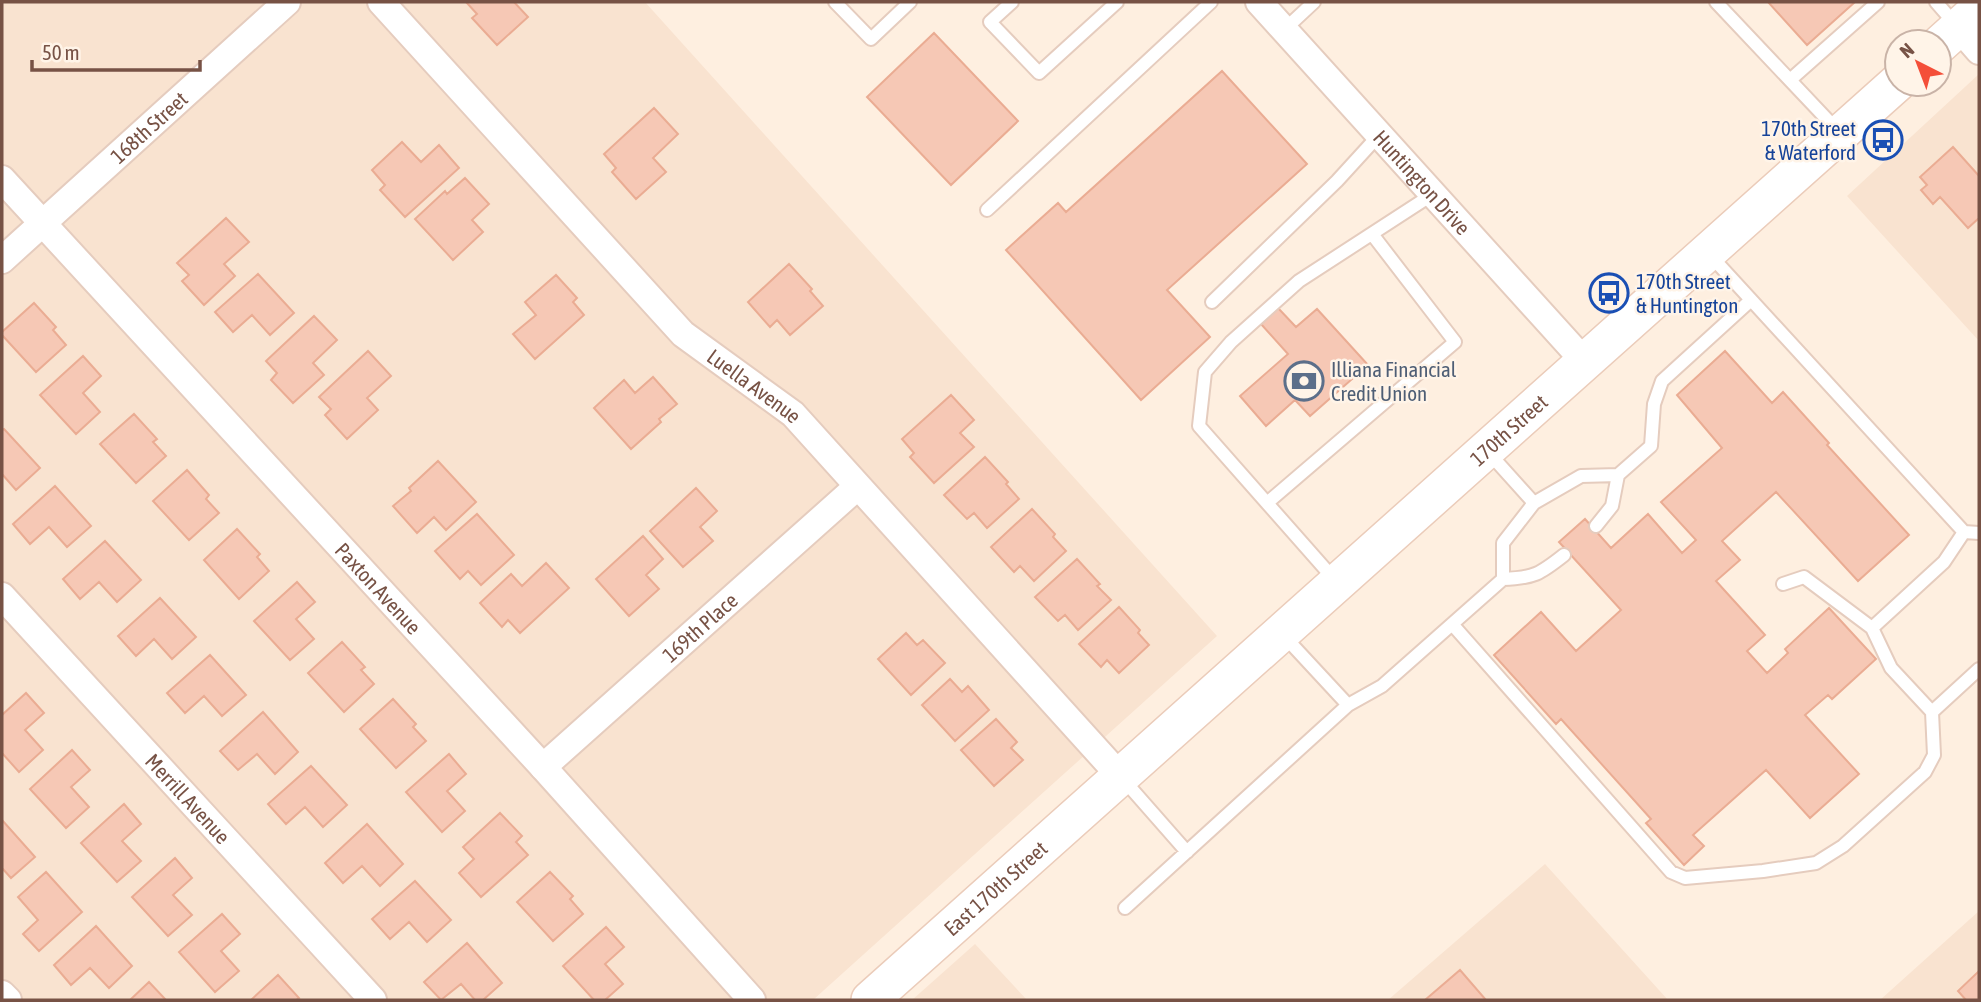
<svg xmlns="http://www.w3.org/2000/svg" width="1981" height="1002" font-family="'Asap Condensed',sans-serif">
  <rect width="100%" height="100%" fill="#feefe0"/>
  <path fill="#f9e3d0" d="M 2,2 L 645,2 L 1217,636 L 813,1000 L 2,1000 Z
    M 1979,74 L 1979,341 L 1847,196 Z
    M 1545,864 L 1668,1000 L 1388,1000 Z
    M 1979,911 L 1979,1000 L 1880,1000 Z
    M 975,944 L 1027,1000 L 912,1000 Z"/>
  <path fill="#f6c8b5" stroke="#eaac93" stroke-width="2" d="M 466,2 L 514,2 L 528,17 L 497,45 L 472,18 L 477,14 Z
    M 1768,2 L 1855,2 L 1807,45 Z
    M 934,33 L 1018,121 L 951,185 L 867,97 Z
    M 1222,71 L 1307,164 L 1167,290 L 1210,337 L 1141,400 L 1006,250 L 1058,203 L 1066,212 Z
    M 654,108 L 678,134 L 653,158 L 666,172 L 636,199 L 612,172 L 616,168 L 604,154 Z
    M 402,142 L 421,162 L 439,145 L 459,168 L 405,217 L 380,190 L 385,185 L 372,170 Z
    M 1953,147 L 1979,176 L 1979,218 L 1968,228 L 1940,197 L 1933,204 L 1921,190 L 1927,185 L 1920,177 Z
    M 465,178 L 489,204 L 472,220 L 483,232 L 453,260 L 415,219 L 445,191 L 447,194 Z
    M 226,218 L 249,242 L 224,264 L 235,276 L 204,305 L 182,281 L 189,275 L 177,263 Z
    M 789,264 L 812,289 L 810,291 L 823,306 L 790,335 L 777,320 L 770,327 L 748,302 Z
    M 258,274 L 294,313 L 270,335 L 252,315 L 233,332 L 215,312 Z
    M 556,275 L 577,298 L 573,302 L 584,315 L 535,359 L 513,334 L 536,315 L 525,302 Z
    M 34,303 L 56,327 L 53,330 L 66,345 L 36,372 L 2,335 L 2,332 Z
    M 1278,308 L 1296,327 L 1317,309 L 1368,365 L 1310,416 L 1295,400 L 1266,426 L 1240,396 L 1288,354 L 1261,324 Z
    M 314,316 L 337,340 L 313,363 L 324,375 L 293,403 L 271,380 L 277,373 L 266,361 Z
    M 368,351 L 391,376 L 367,398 L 378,410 L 347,439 L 325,415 L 331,409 L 319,397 Z
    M 1725,351 L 1772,403 L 1783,392 L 1829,443 L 1827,445 L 1909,535 L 1858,581 L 1776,492 L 1722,541 L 1740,560 L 1716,581 L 1765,635 L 1747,651 L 1767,673 L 1788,653 L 1785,649 L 1829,608 L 1876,659 L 1832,699 L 1828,695 L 1805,715 L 1859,774 L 1810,818 L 1766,770 L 1693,835 L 1704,846 L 1684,865 L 1646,823 L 1651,819 L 1561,719 L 1556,724 L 1494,655 L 1541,612 L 1576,651 L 1621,610 L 1559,542 L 1585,519 L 1611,548 L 1648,514 L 1682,553 L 1696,540 L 1661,502 L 1722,448 L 1677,395 Z
    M 83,356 L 101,376 L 83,393 L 100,412 L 76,434 L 40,395 Z
    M 653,377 L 677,404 L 659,419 L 661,422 L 631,449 L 594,408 L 624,380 L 635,393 Z
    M 951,395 L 974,420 L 960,433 L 974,447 L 934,483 L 910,457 L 914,453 L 902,439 Z
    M 134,414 L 157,439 L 153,442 L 166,456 L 136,483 L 100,444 Z
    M 4,429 L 40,468 L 16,490 L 2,474 L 2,430 Z
    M 985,457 L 1008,482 L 1006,484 L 1019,499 L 987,528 L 974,513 L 967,519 L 944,495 Z
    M 438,461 L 476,502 L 446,530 L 434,517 L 417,533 L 393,506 L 411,491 L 409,488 Z
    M 187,470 L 209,495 L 206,499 L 219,513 L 189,540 L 153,501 Z
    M 55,486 L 91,526 L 67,547 L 49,527 L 30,544 L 13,524 Z
    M 696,488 L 717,511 L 700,527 L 713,541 L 683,567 L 650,531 Z
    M 1032,509 L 1055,534 L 1053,537 L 1066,551 L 1034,581 L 1020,566 L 1014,572 L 991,547 Z
    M 477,514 L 514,555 L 481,585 L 468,571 L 460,579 L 435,551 Z
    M 237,529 L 260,554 L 257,557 L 269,571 L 239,599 L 204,560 Z
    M 643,536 L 663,559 L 646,575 L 659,589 L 629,616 L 596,579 Z
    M 105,541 L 141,580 L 117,602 L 99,582 L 80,599 L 63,579 Z
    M 1077,559 L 1100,584 L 1097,586 L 1111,600 L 1078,630 L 1065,615 L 1058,621 L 1035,597 Z
    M 546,563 L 569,588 L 520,633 L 508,620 L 502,627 L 480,603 L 511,574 L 522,586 Z
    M 297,582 L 315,602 L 296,619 L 314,639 L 290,660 L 254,621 Z
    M 160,598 L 196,637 L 172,659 L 154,639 L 136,656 L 118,636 Z
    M 1119,607 L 1140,630 L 1138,633 L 1149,645 L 1119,673 L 1107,660 L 1101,667 L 1079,644 Z
    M 906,633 L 917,645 L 923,640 L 945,663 L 911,695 L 878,659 Z
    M 342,642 L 365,667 L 361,670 L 374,684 L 344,712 L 308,673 Z
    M 210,655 L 246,695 L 222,716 L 204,696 L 185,713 L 167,693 Z
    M 950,679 L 962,692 L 968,686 L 989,710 L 955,741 L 922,705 Z
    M 26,693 L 44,713 L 25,730 L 43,750 L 19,772 L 2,753 L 2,715 Z
    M 393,699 L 416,724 L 413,727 L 426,741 L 396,768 L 360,729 Z
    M 263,712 L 298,752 L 275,774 L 257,754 L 238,770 L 220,751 Z
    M 996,719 L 1017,742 L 1011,748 L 1023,760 L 994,786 L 961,750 Z
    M 72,750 L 90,770 L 71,787 L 89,807 L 66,828 L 30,789 Z
    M 449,754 L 466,774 L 447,791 L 465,811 L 442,832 L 406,792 Z
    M 311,766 L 347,805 L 323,827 L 305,807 L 286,824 L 268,804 Z
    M 124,804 L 141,824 L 122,841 L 141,861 L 117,882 L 81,843 Z
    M 500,813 L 522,836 L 516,842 L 528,855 L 481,897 L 459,873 L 474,859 L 463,847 Z
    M 2,820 L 35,857 L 11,878 L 2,868 Z
    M 367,824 L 403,864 L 380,886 L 362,866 L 343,883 L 325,863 Z
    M 175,858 L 192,878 L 173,895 L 192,915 L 168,936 L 132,897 Z
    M 46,872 L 82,912 L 39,951 L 23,934 L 38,920 L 18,897 Z
    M 550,872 L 573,896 L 570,899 L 583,914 L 553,941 L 517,902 Z
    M 415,881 L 451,920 L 427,942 L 409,922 L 390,939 L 372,919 Z
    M 222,914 L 240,934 L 221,951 L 239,971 L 215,992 L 179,952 Z
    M 96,926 L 132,966 L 109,988 L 90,968 L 71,985 L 54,965 Z
    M 606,927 L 624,947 L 605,964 L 623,984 L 605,1000 L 594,1000 L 563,966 Z
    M 467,943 L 502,983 L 483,1000 L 475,1000 L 461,984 L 441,1000 L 424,982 Z
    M 1460,970 L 1486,1000 L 1425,1000 Z
    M 1979,971 L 1979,1000 L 1966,1000 L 1958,991 Z
    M 278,975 L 299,998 L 296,1000 L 251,1000 Z
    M 149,982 L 166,1000 L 130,1000 Z"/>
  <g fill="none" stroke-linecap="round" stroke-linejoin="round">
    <g stroke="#e5ccbe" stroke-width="16">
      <path id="lane" d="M 835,2 L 871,39 L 910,2
        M 1012,2 L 990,22 L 1039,73 L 1117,2
        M 1716,2 L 1838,131
        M 1936,2 L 1956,25
        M 1284,30 L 1314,2
        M 1790,80 L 1878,2
        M 987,210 L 1211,2
        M 1710,255 L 1964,532 L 1979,533
        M 1212,302 L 1337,181 L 1379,135
        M 1489,453 L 1534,503
        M 1267,503 L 1455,342 L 1372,234
        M 1596,526 L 1612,506 L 1618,475
        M 1964,532 L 1944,562 L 1872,628 L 1891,668 L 1932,712 L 1979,669
        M 1334,579 L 1199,426 L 1205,372 L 1231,342 L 1299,281 L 1433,194
        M 1503,579 C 1534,578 1540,574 1564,555
        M 1783,584 L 1804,577 L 1872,628
        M 1452,624 L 1671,872 L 1685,878 L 1763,871 L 1816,863 L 1843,846 L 1925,772 L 1934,755 L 1932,712
        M 1284,636 L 1348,705
        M 1122,778 L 1187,852
        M 1125,908 L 1348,705 L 1382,686 L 1503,579 L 1503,543 L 1534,503 L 1581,476 L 1618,475 L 1651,446 L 1654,404 L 1662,381 L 1751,300"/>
    </g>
    <g stroke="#e5ccbe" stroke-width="30">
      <g id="street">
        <path id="s1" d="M 381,2 L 683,334 L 793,414 L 1121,777"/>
        <path id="s2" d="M 1259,2 L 1585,362"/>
        <path d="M 1959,28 L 1979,51"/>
        <path id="s3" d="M 2,179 L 543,767 L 752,1000"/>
        <path id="s4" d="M 2,260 L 287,2"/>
        <path id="s5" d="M 2,596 L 373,1000"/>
        <path id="s6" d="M 543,767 L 857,487"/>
        <path d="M 2,994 L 8,1000"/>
      </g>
    </g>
    <g stroke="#ebccba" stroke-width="40">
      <g id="secondary">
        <path d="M 1939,45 L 1979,9"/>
        <path id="s7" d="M 870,1000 L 1897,83"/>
      </g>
    </g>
    <use href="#lane" stroke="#fff" stroke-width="12"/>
    <use href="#street" stroke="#fff" stroke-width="26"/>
    <use href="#secondary" stroke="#fff" stroke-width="37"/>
  </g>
  <defs>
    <g id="bus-ring" transform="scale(2.0125)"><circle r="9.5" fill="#fff4e8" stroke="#1a4fb4" stroke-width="1.5"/><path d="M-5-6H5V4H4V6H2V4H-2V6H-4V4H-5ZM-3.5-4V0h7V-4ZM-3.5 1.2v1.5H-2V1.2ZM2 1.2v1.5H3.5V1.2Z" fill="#1a4fb4"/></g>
    <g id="bank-ring" transform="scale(2.0125)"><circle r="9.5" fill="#fff4e8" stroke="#5c6f8a" stroke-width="1.5"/><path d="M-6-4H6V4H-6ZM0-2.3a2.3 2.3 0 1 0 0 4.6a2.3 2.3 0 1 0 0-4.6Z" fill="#5c6f8a"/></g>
  </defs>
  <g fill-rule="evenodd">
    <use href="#bus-ring" x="1883" y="140"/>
    <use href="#bus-ring" x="1609" y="293"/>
    <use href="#bank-ring" x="1304" y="381"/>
  </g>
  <g text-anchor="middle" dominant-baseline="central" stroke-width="5" stroke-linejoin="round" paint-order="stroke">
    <g font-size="21" fill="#775245" stroke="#fff4e8">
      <text stroke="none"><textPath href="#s4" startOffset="198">168th Street</textPath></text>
      <text stroke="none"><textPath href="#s2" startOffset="243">Huntington Drive</textPath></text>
      <text stroke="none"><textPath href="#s1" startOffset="537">Luella Avenue</textPath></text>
      <text stroke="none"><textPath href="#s7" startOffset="856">170th Street</textPath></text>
      <text stroke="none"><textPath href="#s3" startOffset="556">Paxton Avenue</textPath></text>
      <text stroke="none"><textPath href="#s6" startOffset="210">169th Place</textPath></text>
      <text stroke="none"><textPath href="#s5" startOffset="275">Merrill Avenue</textPath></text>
      <text stroke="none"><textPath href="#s7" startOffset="168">East 170th Street</textPath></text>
    </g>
    <g font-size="21" fill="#164399" stroke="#fff4e8" text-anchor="end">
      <text x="1856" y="128">170th Street<tspan x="1856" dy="24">&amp; Waterford</tspan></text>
      <text x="1636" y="281" text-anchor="start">170th Street<tspan x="1636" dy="24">&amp; Huntington</tspan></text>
    </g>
    <g font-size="21" fill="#4e5e75" stroke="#fff4e8" text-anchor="start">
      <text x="1331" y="369">Illiana Financial<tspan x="1331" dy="24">Credit Union</tspan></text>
    </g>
  </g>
  <rect width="1981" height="1002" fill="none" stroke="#775245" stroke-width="7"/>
  <g transform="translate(1918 63) rotate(318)"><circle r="33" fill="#fff4e8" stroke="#c9b3a7" stroke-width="2"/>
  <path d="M0-5L12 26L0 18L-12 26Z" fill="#f44f39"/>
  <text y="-10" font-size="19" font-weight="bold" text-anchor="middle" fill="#775245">N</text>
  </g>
  <path d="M32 60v10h168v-10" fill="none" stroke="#775245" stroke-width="3.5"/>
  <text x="42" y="60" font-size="21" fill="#775245" stroke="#fff4e8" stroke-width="5" paint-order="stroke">50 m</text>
</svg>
